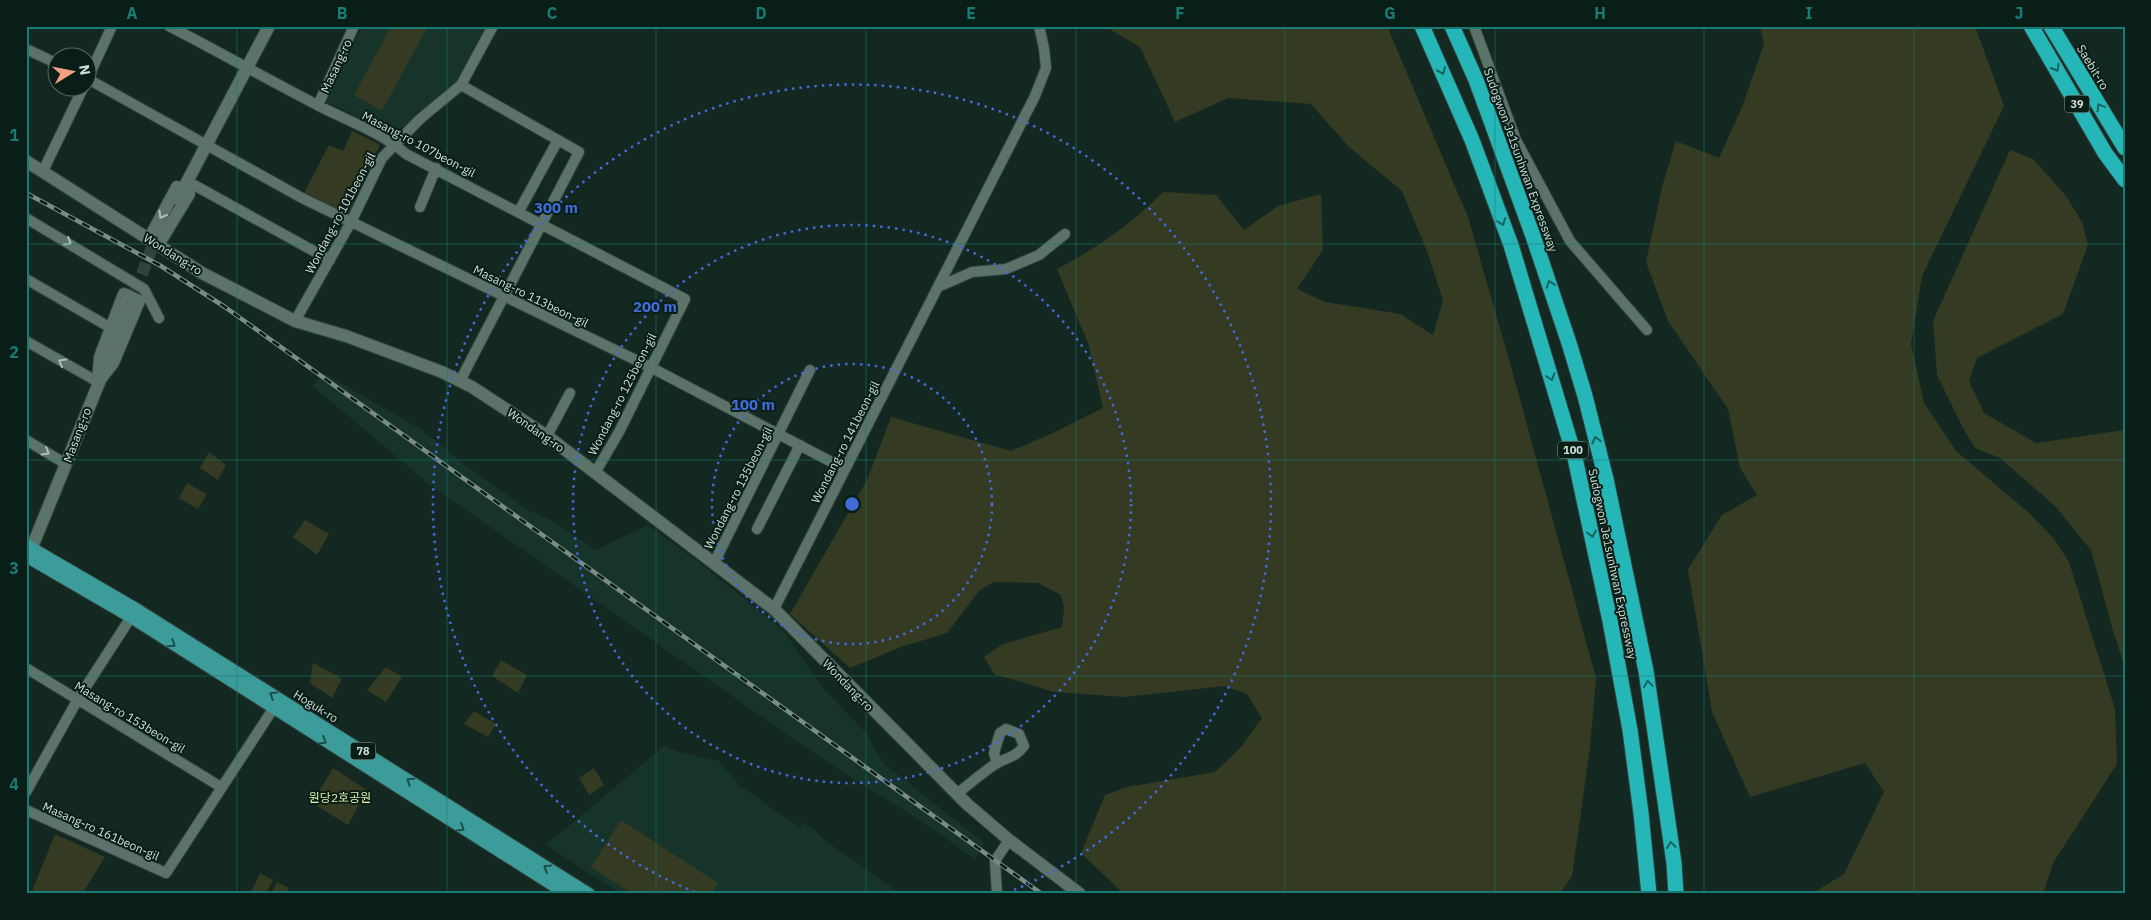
<svg xmlns="http://www.w3.org/2000/svg" width="2151" height="920" font-family="'IBM Plex Sans','Noto Sans KR',sans-serif">
  <rect width="100%" height="100%" fill="#132821"/>
  <path fill="#16342a" d="M 362,26 L 487,26 L 455,83 L 395,134 L 326,102 Z
    M 323,373 L 422,430 L 465,465 L 528,510 L 551,520 L 595,550 L 648,525 L 697,561 L 783,630 L 823,688 L 866,733 L 882,762 L 984,843 L 975,859 L 927,825 L 821,758 L 426,482 L 313,386 Z
    M 664,746 L 683,753 L 719,761 L 739,785 L 800,828 L 804,823 L 814,829 L 823,839 L 901,894 L 621,894 L 546,845 Z"/>
  <path fill="#353a22" d="M 391,26 L 428,26 L 382,111 L 354,95 Z
    M 1104,26 L 1387,26 L 1468,217 L 1512,370 L 1596,678 L 1590,748 L 1572,876 L 1560,894 L 1124,894 L 1081,853 L 1105,795 L 1127,787 L 1215,772 L 1241,747 L 1262,718 L 1247,694 L 1225,686 L 1125,697 L 1054,692 L 994,674 L 984,657 L 1003,644 L 1062,627 L 1064,608 L 1061,595 L 1038,583 L 994,582 L 980,590 L 947,633 L 901,647 L 850,668 L 790,614 L 867,480 L 891,417 L 1011,451 L 1053,433 L 1103,408 L 1088,343 L 1057,269 C 1100,246 1129,226 1163,192 L 1216,195 L 1244,230 L 1278,206 L 1321,194 L 1323,250 L 1297,289 L 1325,302 L 1400,314 L 1433,335 L 1443,300 L 1427,251 L 1402,191 L 1348,146 L 1311,104 L 1228,98 L 1175,122 L 1140,47 Z
    M 1760,26 L 1975,26 L 2004,106 L 1922,276 L 1911,344 L 1924,403 L 1956,451 L 2028,512 L 2055,540 L 2069,562 L 2115,709 L 2117,764 L 2053,863 L 2043,894 L 1811,894 L 1844,874 L 1884,792 L 1865,763 L 1750,797 L 1712,712 L 1688,569 L 1722,515 L 1757,495 L 1740,468 L 1728,409 L 1668,321 L 1646,262 L 1662,187 L 1676,141 L 1719,158 L 1742,107 L 1764,44 Z
    M 352,131 L 380,145 L 348,214 L 304,193 L 329,145 L 343,151 Z
    M 2010,150 L 2033,159 L 2066,196 L 2082,222 L 2088,245 L 2063,314 L 1977,358 L 1969,381 L 1984,413 L 2036,443 L 2125,430 L 2125,668 L 2112,627 L 2091,550 L 2055,506 L 2000,458 L 1975,448 L 1963,428 L 1937,375 L 1933,321 Z
    M 209,452 L 226,465 L 218,480 L 200,468 Z
    M 187,483 L 207,494 L 198,509 L 179,498 Z
    M 305,520 L 329,534 L 317,555 L 293,537 Z
    M 501,660 L 527,675 L 518,693 L 492,676 Z
    M 313,663 L 342,679 L 332,698 L 310,683 Z
    M 386,667 L 402,677 L 386,702 L 367,690 Z
    M 474,711 L 496,724 L 488,737 L 464,724 Z
    M 333,768 L 367,790 L 348,825 L 312,803 Z
    M 594,768 L 604,785 L 589,795 L 579,778 Z
    M 621,820 L 718,883 L 711,894 L 633,894 L 591,867 Z
    M 55,834 L 105,857 L 82,894 L 31,894 Z
    M 260,873 L 273,880 L 266,894 L 251,892 Z
    M 277,882 L 289,888 L 286,894 L 271,894 Z"/>
  <g fill="none" stroke-linecap="round" stroke-linejoin="round">
    <path stroke="#30433d" stroke-width="12" stroke-dasharray="12 6" stroke-linecap="butt" d="M 129,308 L 153,245 L 178,199"/>
    <g stroke="#32423c" stroke-width="12">
      <path id="street" d="M 169,26 C 219,52 269,80 319,106 C 348,121 381,132 406,154 L 685,299 L 619,432 L 595,473
        M 1474,26 L 1516,140 L 1570,241 L 1647,330
        M 26,49 L 58,64
        M 88,78 L 112,26
        M 88,79 L 302,198 L 650,367 L 845,469
        M 318,105 L 354,26
        M 43,171 L 83,88
        M 194,185 L 330,260
        M 420,207 L 436,168
        M 519,211 L 558,140
        M 26,218 L 144,289 L 159,318
        M 26,279 L 111,328
        M 938,287 L 972,272 L 1006,269 L 1039,255 L 1065,234
        M 295,321 L 351,222 L 382,158 L 420,119 L 461,85 L 493,26
        M 26,341 L 98,382
        M 460,381 L 579,152 L 461,85
        M 547,436 L 570,393
        M 26,440 L 66,464
        M 757,529 L 800,445
        M 714,563 L 810,370
        M 774,609 L 1035,96 L 1046,68 L 1044,48 L 1039,26
        M 26,668 L 221,787
        M 26,792 L 78,699 L 135,611
        M 957,794 C 969,784 981,774 994,765 C 1007,756 1013,760 1024,746 L 1019,734 L 1006,729 L 1000,733 L 994,753 L 997,763
        M 26,810 L 166,873 L 273,709
        M 997,894 L 995,861 L 1009,840"/>
    </g>
    <g stroke="#32423c" stroke-width="14">
      <path id="secondary" d="M 26,161 L 202,273 L 295,321 L 346,336 L 442,372 L 472,387 L 547,436 L 774,609 L 967,804 L 1009,840 L 1080,894
        M 178,199 L 269,26
        M 149,239 L 177,187
        M 158,245 L 189,194
        M 124,294 L 139,301 L 113,363 L 98,382 L 100,357 Z
        M 28,557 L 129,309"/>
    </g>
    <g stroke="#32423c" stroke-width="14">
      <path id="primary" d="M 26,545 L 136,609 L 589,894
        M 26,556 L 131,617 L 567,894"/>
    </g>
    <g stroke="#32423c" stroke-width="17">
      <path id="highway" d="M 1422,26 L 1472,140 L 1511,245 L 1575,458 L 1610,621 L 1630,730 L 1641,813 L 1649,894
        M 1452,26 L 1476,80 L 1533,236 L 1569,343 L 1585,396 L 1606,479 L 1646,671 L 1674,863 L 1676,894
        M 2031,26 L 2105,153 L 2125,180
        M 2051,26 L 2125,148"/>
    </g>
    <use href="#street" stroke="#5c736a" stroke-width="10"/>
    <use href="#secondary" stroke="#5c736a" stroke-width="12"/>
    <use href="#primary" stroke="#3b9c99" stroke-width="12"/>
    <use href="#highway" stroke="#25b7b8" stroke-width="15"/>
    <g stroke="#7b8c86" stroke-width="4.5">
      <path id="rail" d="M 26,193 L 161,266 L 225,307 L 1042,894"/>
    </g>
    <use href="#rail" stroke="#091e17" stroke-width="2.5" stroke-dasharray="8" stroke-linecap="butt"/>
  </g>
  <defs><path id="oneway-chevron" d="M-2-3.5L2.5 0L-2 3.5" fill="none" stroke-width="1.6" stroke-linecap="round" stroke-linejoin="round" transform="scale(1.25)"/></defs>
  <g stroke="#16635f">
    <use href="#oneway-chevron" transform="translate(2056 68) rotate(60)"/>
    <use href="#oneway-chevron" transform="translate(1442 71) rotate(66)"/>
    <use href="#oneway-chevron" transform="translate(2100 107) rotate(-121)"/>
    <use href="#oneway-chevron" transform="translate(1502 222) rotate(69)"/>
    <use href="#oneway-chevron" transform="translate(1550 284) rotate(-109)"/>
    <use href="#oneway-chevron" transform="translate(1551 377) rotate(72)"/>
    <use href="#oneway-chevron" transform="translate(1596 440) rotate(-104)"/>
    <use href="#oneway-chevron" transform="translate(1592 534) rotate(78)"/>
    <use href="#oneway-chevron" transform="translate(1648 684) rotate(-98)"/>
    <use href="#oneway-chevron" transform="translate(1671 845) rotate(-98)"/>
  </g>
  <g stroke="#afbfb8">
    <use href="#oneway-chevron" transform="translate(162 215) rotate(119)"/>
    <use href="#oneway-chevron" transform="translate(68 242) rotate(31)"/>
    <use href="#oneway-chevron" transform="translate(62 362) rotate(-150)"/>
    <use href="#oneway-chevron" transform="translate(46 452) rotate(31)"/>
  </g>
  <g stroke="#1d504b">
    <use href="#oneway-chevron" transform="translate(172 644) rotate(33)"/>
    <use href="#oneway-chevron" transform="translate(273 695) rotate(-148)"/>
    <use href="#oneway-chevron" transform="translate(323 741) rotate(32)"/>
    <use href="#oneway-chevron" transform="translate(410 781) rotate(-147)"/>
    <use href="#oneway-chevron" transform="translate(461 828) rotate(32)"/>
    <use href="#oneway-chevron" transform="translate(547 868) rotate(-148)"/>
  </g>
  <path fill="none" stroke="#197b73" stroke-width="1" stroke-opacity="0.55" d="M 237,26 L 237,894M 447,26 L 447,894M 656,26 L 656,894M 866,26 L 866,894M 1076,26 L 1076,894M 1285,26 L 1285,894M 1495,26 L 1495,894M 1704,26 L 1704,894M 1914,26 L 1914,894M 26,244 L 2125,244M 26,460 L 2125,460M 26,676 L 2125,676"/>
  <g fill="none" stroke="#416bd8" stroke-width="2.5" stroke-dasharray="2.5 5">
    <circle cx="852" cy="504" r="140"/>
    <circle cx="852" cy="504" r="279"/>
    <path d="M695 892A419 419 0 1 1 1009 892"/>
  </g>
  <g text-anchor="middle" dominant-baseline="central" stroke-width="4" stroke-linejoin="round" paint-order="stroke">
    <g fill="#091e17" stroke="#96a5a0" stroke-width="1">
      <rect x="2064.5" y="95.5" width="25" height="17" rx="4"/>
      <rect x="1558" y="441.5" width="30" height="17" rx="4"/>
      <rect x="350.5" y="742.5" width="25" height="17" rx="4"/>
    </g>
    <g font-size="11" font-weight="bold" fill="#d2dfda">
      <text x="2077" y="104">39</text>
      <text x="1573" y="450">100</text>
      <text x="363" y="751">78</text>
    </g>
    <g font-size="12" fill="#d2dfda" stroke="#091e17">
      <text transform="translate(336 66) rotate(-65)">Masang-ro</text>
      <text transform="translate(2093 67) rotate(59)">Saebit-ro</text>
      <text transform="translate(419 144) rotate(28)">Masang-ro 107beon-gil</text>
      <text transform="translate(1521 160) rotate(70)">Sudogwon Je1sunhwan Expressway</text>
      <text transform="translate(340 213) rotate(-62)">Wondang-ro 101beon-gil</text>
      <text transform="translate(173 254) rotate(32)">Wondang-ro</text>
      <text transform="translate(531 296) rotate(26)">Masang-ro 113beon-gil</text>
      <text transform="translate(622 394) rotate(-63)">Wondang-ro 125beon-gil</text>
      <text transform="translate(536 430) rotate(35)">Wondang-ro</text>
      <text transform="translate(77 435) rotate(-69)">Masang-ro</text>
      <text transform="translate(845 442) rotate(-63)">Wondang-ro 141beon-gil</text>
      <text transform="translate(738 488) rotate(-63)">Wondang-ro 135beon-gil</text>
      <text transform="translate(1613 564) rotate(78)">Sudogwon Je1sunhwan Expressway</text>
      <text transform="translate(848 685) rotate(46)">Wondang-ro</text>
      <text transform="translate(316 706) rotate(32)">Hoguk-ro</text>
      <text transform="translate(130 717) rotate(31)">Masang-ro 153beon-gil</text>
      <text transform="translate(101 831) rotate(24)">Masang-ro 161beon-gil</text>
    </g>
    <g font-size="12" fill="#ddeca8" stroke="#091e17">
      <text x="340" y="797">원당2호공원</text>
    </g>
  </g>
  <circle cx="852" cy="504" r="8" fill="#416bd8" stroke="#091e17" stroke-width="2.5"/>
  <g font-size="15" text-anchor="middle" font-weight="bold" fill="#416bd8" stroke="#091e17" stroke-width="4" stroke-linejoin="round" paint-order="stroke">
    <text x="556" y="213">300 m</text>
    <text x="655" y="312">200 m</text>
    <text x="753" y="410">100 m</text>
  </g>
  <rect width="2151" height="920" fill="none" stroke="#091e17" stroke-width="55"/>
  <g transform="translate(72 72) rotate(80)"><circle r="24" fill="#091e17" stroke="#596b65"/>
  <path d="M0-4L9 19L0 12L-9 19Z" fill="#f3a082"/>
  <text y="-8" font-size="14" font-weight="bold" text-anchor="middle" fill="#d2dfda">N</text>
  </g>
  <rect x="28" y="28" width="2096" height="864" fill="none" stroke="#197b73" stroke-width="2"/>
  <g font-size="16" text-anchor="middle" font-weight="bold" fill="#197b73">
    <text x="132" y="19">A</text>
    <text x="342" y="19">B</text>
    <text x="552" y="19">C</text>
    <text x="761" y="19">D</text>
    <text x="971" y="19">E</text>
    <text x="1180" y="19">F</text>
    <text x="1390" y="19">G</text>
    <text x="1600" y="19">H</text>
    <text x="1809" y="19">I</text>
    <text x="2019" y="19">J</text>
    <text x="14" y="141">1</text>
    <text x="14" y="358">2</text>
    <text x="14" y="574">3</text>
    <text x="14" y="790">4</text>
  </g>
</svg>
